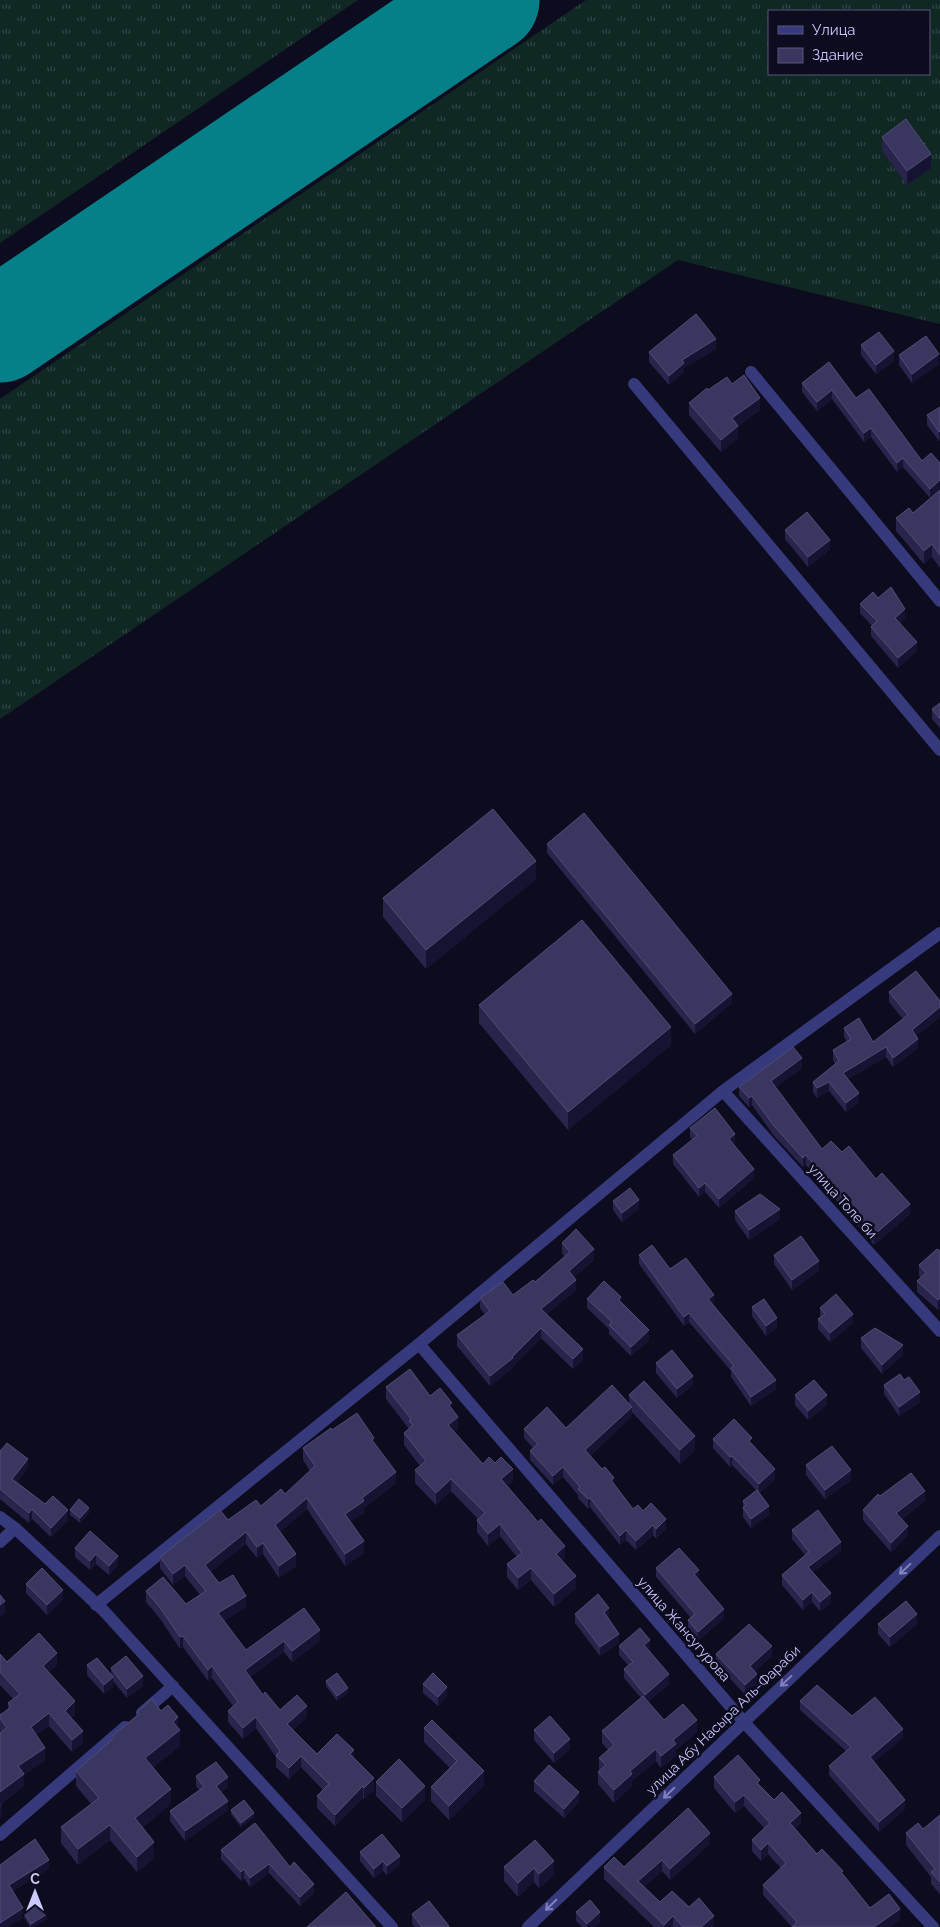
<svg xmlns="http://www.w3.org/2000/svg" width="940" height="1927" font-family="Raleway,sans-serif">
  <defs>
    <pattern id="grass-tufts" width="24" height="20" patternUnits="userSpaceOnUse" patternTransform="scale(1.25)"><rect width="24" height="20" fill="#0f2824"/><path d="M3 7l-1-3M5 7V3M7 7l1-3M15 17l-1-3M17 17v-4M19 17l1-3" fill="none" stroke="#314645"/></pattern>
  </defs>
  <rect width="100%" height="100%" fill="#0d0c1e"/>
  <path fill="url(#grass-tufts)" fill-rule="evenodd" d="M 0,0 L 358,0 L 0,243 Z
    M 586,0 L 940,0 L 940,324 L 678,260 L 0,719 L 0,399 ZM 769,11 L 929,11 L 929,74 L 769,74 Z"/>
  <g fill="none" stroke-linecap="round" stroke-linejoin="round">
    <path stroke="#068088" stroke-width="105" d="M 0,330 L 487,0"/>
    <path stroke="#363a7d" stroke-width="12" d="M 751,372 L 940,601
      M 634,384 L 940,750
      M 723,1091 L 940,1331
      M 419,1344 L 743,1721 L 933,1927
      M 0,1517 L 15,1528 L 103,1610 L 392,1927
      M 0,1542 L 15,1528
      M 96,1605 L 419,1344 L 723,1091 L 940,933
      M 142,1713 L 173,1686
      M 0,1835 L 125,1727
      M 528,1927 L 940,1536"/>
  </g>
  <path fill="#28244c" d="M 882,137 L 931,168 L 907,185 L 882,151 Z
    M 861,345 L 894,361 L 876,374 L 861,355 Z
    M 716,349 L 684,368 L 684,372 L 669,385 L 649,362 L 649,352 Z
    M 899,355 L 939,364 L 912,383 L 899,365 Z
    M 829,362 L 856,398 L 922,461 L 940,463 L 940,490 L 930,498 L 903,467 L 897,472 L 871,437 L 864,442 L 832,399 L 817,411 L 802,392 L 802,383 Z
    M 732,384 L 760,410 L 738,426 L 738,438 L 721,452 L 689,415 L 689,403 Z
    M 940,407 L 939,441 L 927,425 L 927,415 Z
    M 940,490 L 940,568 L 932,557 L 924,564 L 896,531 L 896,518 L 913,513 Z
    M 785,530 L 830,549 L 808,567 L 785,539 Z
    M 878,598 L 905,619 L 900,623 L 917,651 L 898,668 L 871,636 L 871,627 L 872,626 L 860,613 L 860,604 Z
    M 940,703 L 940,728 L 932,719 L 932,709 Z
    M 547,844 L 732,1003 L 695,1034 L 547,853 Z
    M 536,879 L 426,969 L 383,917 L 383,898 Z
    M 889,992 L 940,1017 L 916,1036 L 918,1048 L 893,1067 L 886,1057 L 848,1079 L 859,1102 L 846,1112 L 829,1091 L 817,1098 L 813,1092 L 813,1082 L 835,1064 L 833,1060 L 833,1050 L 847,1042 L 844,1037 L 844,1028 L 873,1042 L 903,1019 L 889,1002 Z
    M 479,1005 L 671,1045 L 568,1130 L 479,1023 Z
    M 802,1068 L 775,1088 L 822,1149 L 842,1152 L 876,1179 L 910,1214 L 874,1245 L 806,1165 L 803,1167 L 774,1136 L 752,1105 L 749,1107 L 739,1096 L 739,1087 Z
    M 690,1128 L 735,1143 L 733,1145 L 754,1178 L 719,1208 L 705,1192 L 699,1197 L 673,1164 L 673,1155 L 692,1140 L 690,1137 Z
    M 613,1201 L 639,1209 L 622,1222 L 613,1210 Z
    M 735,1211 L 780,1219 L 749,1240 L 735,1220 Z
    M 562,1243 L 594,1260 L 574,1277 L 576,1290 L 547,1314 L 583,1360 L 573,1369 L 541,1338 L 513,1366 L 513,1368 L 490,1386 L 457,1346 L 457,1335 L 485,1315 L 480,1308 L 480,1298 L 513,1295 L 535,1282 L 565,1257 L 562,1253 Z
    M 940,1251 L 940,1308 L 938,1310 L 917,1292 L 917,1281 L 921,1278 L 919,1276 L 919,1265 Z
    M 639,1255 L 670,1269 L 714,1305 L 776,1389 L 751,1406 L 731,1377 L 731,1371 L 689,1322 L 684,1326 L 639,1264 Z
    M 774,1255 L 819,1271 L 792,1290 L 774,1264 Z
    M 587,1299 L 621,1302 L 649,1340 L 631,1356 L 609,1334 L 609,1329 L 587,1308 Z
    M 752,1307 L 777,1328 L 766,1336 L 752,1316 Z
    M 820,1308 L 853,1323 L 830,1342 L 818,1329 L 818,1319 L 820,1318 Z
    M 861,1338 L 903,1355 L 882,1374 L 861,1348 Z
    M 656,1363 L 693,1385 L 677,1398 L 656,1373 Z
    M 884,1385 L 920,1402 L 899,1416 L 884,1394 Z
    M 386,1387 L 430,1396 L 452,1409 L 458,1429 L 454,1432 L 483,1464 L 513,1481 L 507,1486 L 565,1558 L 562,1561 L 576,1588 L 554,1607 L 531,1580 L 518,1590 L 507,1577 L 507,1564 L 517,1557 L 500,1536 L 488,1546 L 477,1532 L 477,1520 L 478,1519 L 451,1491 L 436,1505 L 415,1483 L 415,1470 L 420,1466 L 404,1445 L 404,1433 L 409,1429 L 386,1399 Z
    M 629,1395 L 695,1450 L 680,1464 L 632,1412 L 632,1416 L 590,1456 L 614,1485 L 633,1509 L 643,1511 L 666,1529 L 656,1538 L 653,1535 L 636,1550 L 626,1540 L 620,1545 L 590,1507 L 588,1509 L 578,1498 L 578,1495 L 563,1477 L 553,1485 L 530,1460 L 530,1451 L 533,1448 L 524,1438 L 524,1429 L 566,1428 L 629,1404 Z
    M 795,1395 L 827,1405 L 808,1420 L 795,1405 Z
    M 332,1430 L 374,1443 L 396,1483 L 364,1508 L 364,1513 L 350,1521 L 364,1553 L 345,1566 L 307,1509 L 280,1532 L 296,1566 L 279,1578 L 263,1554 L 257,1558 L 246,1544 L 210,1572 L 219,1583 L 246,1607 L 224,1621 L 246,1650 L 304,1608 L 320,1641 L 292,1662 L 284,1652 L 250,1677 L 263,1695 L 280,1710 L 307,1717 L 293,1730 L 317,1754 L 354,1758 L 374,1790 L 364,1799 L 363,1798 L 335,1826 L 317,1808 L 317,1796 L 323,1790 L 301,1767 L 289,1779 L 276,1767 L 276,1757 L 256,1728 L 243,1739 L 228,1722 L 228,1711 L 233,1706 L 212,1678 L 208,1681 L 183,1647 L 180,1649 L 161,1620 L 146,1602 L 146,1591 L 186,1604 L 200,1595 L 185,1576 L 173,1585 L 160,1568 L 160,1557 L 228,1520 L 261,1506 L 285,1494 L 310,1471 L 303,1460 L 303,1448 Z
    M 713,1439 L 752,1444 L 775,1479 L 759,1494 L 769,1515 L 751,1528 L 743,1517 L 743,1501 L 756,1490 L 732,1465 L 730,1467 L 713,1448 Z
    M 0,1451 L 28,1468 L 17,1482 L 45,1504 L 68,1520 L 51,1537 L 32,1519 L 29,1523 L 0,1499 Z
    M 806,1465 L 851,1480 L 825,1499 L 806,1475 Z
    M 880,1496 L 925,1501 L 902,1519 L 908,1535 L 891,1552 L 863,1520 L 863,1510 Z
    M 70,1510 L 89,1513 L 80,1523 L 70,1515 Z
    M 792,1530 L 841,1551 L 813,1572 L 831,1603 L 820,1611 L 812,1602 L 803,1610 L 782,1585 L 782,1575 L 805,1555 L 792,1539 Z
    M 75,1548 L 118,1556 L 118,1565 L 109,1575 L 96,1564 L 90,1570 L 75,1557 Z
    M 656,1568 L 699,1579 L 724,1618 L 698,1641 L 688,1630 L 688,1620 L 691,1618 L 656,1577 Z
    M 26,1584 L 63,1599 L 47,1615 L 26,1593 Z
    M 575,1614 L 609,1617 L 608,1618 L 619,1643 L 600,1656 L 575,1623 Z
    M 878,1624 L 917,1624 L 890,1647 L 878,1634 Z
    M 619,1646 L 650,1649 L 649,1650 L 669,1684 L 648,1702 L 664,1720 L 697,1732 L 676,1750 L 676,1756 L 661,1768 L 656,1761 L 632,1781 L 632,1786 L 614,1803 L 598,1784 L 598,1772 L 599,1770 L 599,1758 L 608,1750 L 602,1743 L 602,1731 L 641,1698 L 624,1678 L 624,1669 L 628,1665 L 619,1655 Z
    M 0,1654 L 7,1662 L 57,1665 L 49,1672 L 75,1714 L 71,1718 L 83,1743 L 72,1752 L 49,1726 L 36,1735 L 45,1760 L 24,1775 L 24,1786 L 2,1803 L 2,1816 L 0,1818 L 0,1733 L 1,1732 L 0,1730 L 0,1715 L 8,1709 L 8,1703 L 13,1699 L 0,1685 Z
    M 716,1654 L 772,1656 L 755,1671 L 757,1684 L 745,1695 L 716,1663 Z
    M 87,1665 L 111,1674 L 111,1668 L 143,1686 L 127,1698 L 113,1681 L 113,1687 L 104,1694 L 87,1675 Z
    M 326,1681 L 348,1693 L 337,1701 L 326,1686 Z
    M 423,1684 L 447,1696 L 438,1706 L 423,1693 Z
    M 800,1701 L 852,1716 L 903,1738 L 874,1762 L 905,1809 L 879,1832 L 829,1775 L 829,1766 L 846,1751 L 800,1710 Z
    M 161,1711 L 178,1728 L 180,1746 L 153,1767 L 171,1804 L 142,1828 L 154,1858 L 137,1872 L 110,1840 L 78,1865 L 61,1843 L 61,1827 L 91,1804 L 76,1786 L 76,1771 L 112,1740 L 112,1736 L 137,1716 L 137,1712 Z
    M 424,1728 L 484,1785 L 449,1820 L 431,1801 L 431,1787 L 450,1768 L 424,1742 Z
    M 534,1730 L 570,1749 L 554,1763 L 534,1740 Z
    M 196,1776 L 228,1787 L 221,1792 L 228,1810 L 185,1841 L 170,1821 L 170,1811 L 199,1790 L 196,1786 Z
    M 714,1777 L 760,1786 L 774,1800 L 801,1824 L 795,1829 L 817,1854 L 843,1875 L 870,1908 L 900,1920 L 792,1927 L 763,1895 L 763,1885 L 781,1868 L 768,1854 L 761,1861 L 752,1851 L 752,1840 L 764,1828 L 744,1806 L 735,1813 L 714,1788 Z
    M 534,1781 L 579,1802 L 564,1818 L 534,1791 Z
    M 376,1782 L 425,1800 L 402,1822 L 376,1796 Z
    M 231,1810 L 254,1817 L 241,1827 L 231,1814 Z
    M 940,1815 L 940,1894 L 931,1884 L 931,1877 L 906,1845 L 906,1833 L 923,1829 Z
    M 535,1840 L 554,1875 L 539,1888 L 534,1882 L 518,1897 L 504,1881 L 504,1867 Z
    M 710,1844 L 670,1880 L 662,1871 L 644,1887 L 660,1902 L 689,1907 L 714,1927 L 654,1927 L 604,1879 L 604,1867 L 624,1867 Z
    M 221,1850 L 290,1867 L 314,1893 L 300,1906 L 269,1873 L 250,1887 L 244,1878 L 241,1881 L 221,1859 Z
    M 360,1852 L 400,1865 L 387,1875 L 383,1871 L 374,1878 L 360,1861 Z
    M 24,1912 L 47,1919 L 34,1927 L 30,1927 L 24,1917 Z
    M 576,1912 L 600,1922 L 594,1927 L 582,1927 L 576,1921 Z
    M 412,1914 L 449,1927 L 415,1927 L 412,1924 Z"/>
  <path fill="#161332" d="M 931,154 L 931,168 L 907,185 L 907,171 Z
    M 716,339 L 716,349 L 684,368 L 684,372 L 669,385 L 669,376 L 682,360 Z
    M 894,351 L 894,361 L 876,374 L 876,365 Z
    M 939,354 L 939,364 L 912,383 L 912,374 Z
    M 832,390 L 832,399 L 817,411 L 817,402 Z
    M 760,398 L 760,410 L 732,430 L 732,418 Z
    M 738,426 L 738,438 L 721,452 L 721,440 Z
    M 871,428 L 871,437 L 864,442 L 864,433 Z
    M 940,431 L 940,441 L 939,441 L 939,432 Z
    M 903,458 L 903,467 L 897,472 L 897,463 Z
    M 940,480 L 940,490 L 930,498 L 930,489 Z
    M 830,540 L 830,549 L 808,567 L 808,557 Z
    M 932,544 L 932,557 L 924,564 L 924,551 Z
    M 905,609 L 905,619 L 895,627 L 895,618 Z
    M 917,642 L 917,651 L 898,668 L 898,658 Z
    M 536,861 L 536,879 L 426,969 L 426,950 Z
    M 732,994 L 732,1003 L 695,1034 L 695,1024 Z
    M 940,1007 L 940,1017 L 912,1039 L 912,1030 Z
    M 671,1027 L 671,1045 L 568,1130 L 568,1112 Z
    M 918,1039 L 918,1048 L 893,1067 L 893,1058 Z
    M 886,1047 L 886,1057 L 843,1082 L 843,1073 Z
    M 802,1058 L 802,1068 L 771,1091 L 771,1081 Z
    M 829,1082 L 829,1091 L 817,1098 L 817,1088 Z
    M 859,1093 L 859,1102 L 846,1112 L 846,1103 Z
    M 752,1096 L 752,1105 L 749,1107 L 749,1098 Z
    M 735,1134 L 735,1143 L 729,1148 L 729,1139 Z
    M 806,1155 L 806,1165 L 803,1167 L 803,1158 Z
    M 754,1169 L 754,1178 L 719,1208 L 719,1199 Z
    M 705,1183 L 705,1192 L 699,1197 L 699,1188 Z
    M 639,1200 L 639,1209 L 622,1222 L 622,1213 Z
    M 910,1204 L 910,1214 L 874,1245 L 874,1235 Z
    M 780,1209 L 780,1219 L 749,1240 L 749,1230 Z
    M 594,1249 L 594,1260 L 569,1281 L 569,1271 Z
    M 819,1261 L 819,1271 L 792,1290 L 792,1280 Z
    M 576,1280 L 576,1290 L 541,1319 L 541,1309 Z
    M 714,1295 L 714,1305 L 708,1309 L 708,1299 Z
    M 940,1298 L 940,1308 L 938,1310 L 938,1300 Z
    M 689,1313 L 689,1322 L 684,1326 L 684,1317 Z
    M 853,1314 L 853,1323 L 830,1342 L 830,1333 Z
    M 777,1318 L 777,1328 L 766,1336 L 766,1326 Z
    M 541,1328 L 541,1338 L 513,1366 L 513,1368 L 490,1386 L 490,1376 L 512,1357 Z
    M 649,1330 L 649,1340 L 631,1356 L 631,1347 Z
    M 903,1345 L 903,1355 L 882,1374 L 882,1365 Z
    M 583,1349 L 583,1360 L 573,1369 L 573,1359 Z
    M 693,1376 L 693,1385 L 677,1398 L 677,1389 Z
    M 776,1380 L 776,1389 L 751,1406 L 751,1397 Z
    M 920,1392 L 920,1402 L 899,1416 L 899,1407 Z
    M 827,1395 L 827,1405 L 808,1420 L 808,1411 Z
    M 632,1407 L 632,1416 L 585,1460 L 585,1450 Z
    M 458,1417 L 458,1429 L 448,1438 L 448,1425 Z
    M 695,1436 L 695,1450 L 680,1464 L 680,1450 Z
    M 732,1456 L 732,1465 L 730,1467 L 730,1457 Z
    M 28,1459 L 28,1468 L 12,1488 L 12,1479 Z
    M 563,1467 L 563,1477 L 553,1485 L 553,1476 Z
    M 513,1469 L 513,1481 L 501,1492 L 501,1479 Z
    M 775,1469 L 775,1479 L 759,1494 L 759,1484 Z
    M 851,1470 L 851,1480 L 825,1499 L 825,1490 Z
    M 396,1472 L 396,1483 L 364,1508 L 364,1513 L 345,1525 L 345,1514 L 362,1498 Z
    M 614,1478 L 614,1487 L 611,1480 Z
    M 451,1479 L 451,1491 L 436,1505 L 436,1493 Z
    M 925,1491 L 925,1501 L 896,1523 L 896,1513 Z
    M 307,1498 L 307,1509 L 275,1537 L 275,1525 Z
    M 590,1498 L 590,1507 L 588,1509 L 588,1499 Z
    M 769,1506 L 769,1515 L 751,1528 L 751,1519 Z
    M 89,1508 L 89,1513 L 80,1523 L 80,1518 Z
    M 32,1509 L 32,1519 L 29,1523 L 29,1513 Z
    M 68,1510 L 68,1520 L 51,1537 L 51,1528 Z
    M 666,1519 L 666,1529 L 656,1538 L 656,1529 Z
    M 500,1524 L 500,1536 L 488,1546 L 488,1534 Z
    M 653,1525 L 653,1535 L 636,1550 L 636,1541 Z
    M 908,1526 L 908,1535 L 891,1552 L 891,1543 Z
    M 626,1530 L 626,1540 L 620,1545 L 620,1536 Z
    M 246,1532 L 246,1544 L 205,1577 L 205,1565 Z
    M 364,1541 L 364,1553 L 345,1566 L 345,1554 Z
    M 841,1542 L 841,1551 L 808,1576 L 808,1567 Z
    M 263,1543 L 263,1554 L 257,1558 L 257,1547 Z
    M 565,1546 L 565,1558 L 556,1566 L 556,1554 Z
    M 96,1554 L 96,1564 L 90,1570 L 90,1561 Z
    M 296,1554 L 296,1566 L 279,1578 L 279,1566 Z
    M 118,1556 L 118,1565 L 109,1575 L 109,1566 Z
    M 185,1565 L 185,1576 L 173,1585 L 173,1574 Z
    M 531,1568 L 531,1580 L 518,1590 L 518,1578 Z
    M 699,1570 L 699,1580 L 694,1574 Z
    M 576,1576 L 576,1588 L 554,1607 L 554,1594 Z
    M 63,1590 L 63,1599 L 47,1615 L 47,1605 Z
    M 812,1592 L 812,1602 L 803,1610 L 803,1600 Z
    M 831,1593 L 831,1603 L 820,1611 L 820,1602 Z
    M 246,1596 L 246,1607 L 218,1625 L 218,1613 Z
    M 5,1601 L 5,1613 L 0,1617 L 0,1605 Z
    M 609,1608 L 609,1617 L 604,1622 L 604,1612 Z
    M 724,1609 L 724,1618 L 698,1641 L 698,1632 Z
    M 917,1614 L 917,1624 L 890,1647 L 890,1637 Z
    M 320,1630 L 320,1641 L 292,1662 L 292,1651 Z
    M 619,1634 L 619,1643 L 600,1656 L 600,1647 Z
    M 183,1636 L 183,1647 L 180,1649 L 180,1637 Z
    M 650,1640 L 650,1649 L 644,1654 L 644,1645 Z
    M 284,1641 L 284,1652 L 245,1681 L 245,1670 Z
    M 772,1646 L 772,1656 L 750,1675 L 750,1666 Z
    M 57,1653 L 57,1665 L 43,1678 L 43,1666 Z
    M 212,1666 L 212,1678 L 208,1681 L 208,1670 Z
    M 669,1674 L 669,1684 L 645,1704 L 645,1695 Z
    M 757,1674 L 757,1684 L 745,1695 L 745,1685 Z
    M 143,1676 L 143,1686 L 127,1698 L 127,1689 Z
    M 113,1677 L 113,1687 L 104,1694 L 104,1685 Z
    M 447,1687 L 447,1696 L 438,1706 L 438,1697 Z
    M 348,1688 L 348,1693 L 337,1701 L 337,1696 Z
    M 75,1701 L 75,1714 L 65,1723 L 65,1711 Z
    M 307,1706 L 307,1717 L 287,1735 L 287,1724 Z
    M 49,1713 L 49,1726 L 31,1739 L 31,1727 Z
    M 178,1717 L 178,1731 L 180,1730 L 180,1746 L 145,1773 L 145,1758 L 173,1722 Z
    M 256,1717 L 256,1728 L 243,1739 L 243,1728 Z
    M 697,1720 L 697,1732 L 676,1750 L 676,1756 L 661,1768 L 661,1756 L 673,1740 Z
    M 903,1729 L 903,1738 L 870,1766 L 870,1757 Z
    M 83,1731 L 83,1743 L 72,1752 L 72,1740 Z
    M 570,1739 L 570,1749 L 554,1763 L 554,1753 Z
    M 45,1748 L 45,1760 L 24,1775 L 24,1786 L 0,1804 L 0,1792 L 18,1766 Z
    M 656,1749 L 656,1761 L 632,1781 L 632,1786 L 614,1803 L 614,1790 L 630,1771 Z
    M 354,1750 L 354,1762 L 350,1754 Z
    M 301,1756 L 301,1767 L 289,1779 L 289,1768 Z
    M 484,1771 L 484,1785 L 449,1820 L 449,1806 Z
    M 228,1777 L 228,1787 L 216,1795 L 216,1786 Z
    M 374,1778 L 374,1790 L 364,1799 L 364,1788 Z
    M 363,1786 L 363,1798 L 335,1826 L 335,1815 Z
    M 425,1786 L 425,1800 L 402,1822 L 402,1808 Z
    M 171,1789 L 171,1804 L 135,1834 L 135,1818 Z
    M 579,1792 L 579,1802 L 564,1818 L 564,1809 Z
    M 744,1795 L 744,1806 L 735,1813 L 735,1802 Z
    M 905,1800 L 905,1809 L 879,1832 L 879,1822 Z
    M 228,1801 L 228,1810 L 185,1841 L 185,1831 Z
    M 2,1804 L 2,1816 L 0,1818 L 0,1806 Z
    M 254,1813 L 254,1817 L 241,1827 L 241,1823 Z
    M 801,1813 L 801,1824 L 790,1834 L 790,1823 Z
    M 110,1825 L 110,1840 L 78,1865 L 78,1849 Z
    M 710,1833 L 710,1844 L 670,1880 L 670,1869 Z
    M 154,1842 L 154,1858 L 137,1872 L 137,1857 Z
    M 768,1843 L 768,1854 L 761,1861 L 761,1850 Z
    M 400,1856 L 400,1865 L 387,1875 L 387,1866 Z
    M 49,1860 L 49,1869 L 9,1894 L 9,1885 Z
    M 662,1860 L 662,1871 L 638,1892 L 638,1881 Z
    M 383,1861 L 383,1871 L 374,1878 L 374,1869 Z
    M 554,1861 L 554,1875 L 539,1888 L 539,1874 Z
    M 269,1864 L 269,1873 L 250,1887 L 250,1878 Z
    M 534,1868 L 534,1882 L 518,1897 L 518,1883 Z
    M 244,1869 L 244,1878 L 241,1881 L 241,1872 Z
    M 314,1884 L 314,1893 L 300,1906 L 300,1897 Z
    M 23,1908 L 23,1918 L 8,1927 L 0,1927 L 0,1923 Z
    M 900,1909 L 900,1920 L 890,1927 L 874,1927 Z
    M 600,1912 L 600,1922 L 594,1927 L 587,1927 L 587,1924 Z
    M 47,1914 L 47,1919 L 34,1927 L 31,1927 L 31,1924 Z
    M 673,1916 L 673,1927 L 664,1927 L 664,1925 Z
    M 714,1916 L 714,1927 L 701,1927 Z"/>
  <path fill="#393660" stroke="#504d79" d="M 906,119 L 931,154 L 907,171 L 882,137 Z
    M 696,314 L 716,339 L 682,360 L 684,363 L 669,376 L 649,352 Z
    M 879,332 L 894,351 L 876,365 L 861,345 Z
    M 926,336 L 939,354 L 912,374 L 899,355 Z
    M 829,362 L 856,398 L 869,389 L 922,461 L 931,453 L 940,463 L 940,480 L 930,489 L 903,458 L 897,463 L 871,428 L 864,433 L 832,390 L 817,402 L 802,383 Z
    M 744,375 L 760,398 L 732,418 L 738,426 L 721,440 L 689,403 L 707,388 L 708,390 L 727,377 L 732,384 Z
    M 940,407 L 940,431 L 939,432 L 927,415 Z
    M 940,490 L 940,555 L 932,544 L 924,551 L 896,518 L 909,508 L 913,513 Z
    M 807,512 L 830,540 L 808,557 L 785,530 Z
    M 891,587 L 905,609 L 895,618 L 917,642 L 898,658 L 871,627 L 877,621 L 860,604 L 873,592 L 878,598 Z
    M 940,703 L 940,719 L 932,709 Z
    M 493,809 L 536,861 L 426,950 L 383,898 Z
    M 584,813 L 732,994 L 695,1024 L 547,844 Z
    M 582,920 L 671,1027 L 568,1112 L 479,1005 Z
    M 916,971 L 940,1001 L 940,1007 L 912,1030 L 918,1039 L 893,1058 L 886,1047 L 843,1073 L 859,1093 L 846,1103 L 829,1082 L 817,1088 L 813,1082 L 839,1061 L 833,1050 L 851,1039 L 844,1028 L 859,1018 L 873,1042 L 908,1015 L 889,992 Z
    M 793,1047 L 802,1058 L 771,1081 L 822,1149 L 831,1141 L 842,1152 L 849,1146 L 876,1179 L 882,1173 L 910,1204 L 874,1235 L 806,1155 L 803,1158 L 774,1126 L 752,1096 L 749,1098 L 739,1087 Z
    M 715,1108 L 735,1134 L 729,1139 L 754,1169 L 719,1199 L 705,1183 L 699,1188 L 673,1155 L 697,1136 L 690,1128 Z
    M 630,1188 L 639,1200 L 622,1213 L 613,1201 Z
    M 760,1194 L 780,1209 L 749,1230 L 735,1211 Z
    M 576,1229 L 594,1249 L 569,1271 L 576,1280 L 541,1309 L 583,1349 L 573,1359 L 541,1328 L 512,1357 L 513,1358 L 490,1376 L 457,1335 L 490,1311 L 480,1298 L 503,1282 L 513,1295 L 533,1280 L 535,1282 L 570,1252 L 562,1243 Z
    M 801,1236 L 819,1261 L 792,1280 L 774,1255 Z
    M 652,1245 L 670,1269 L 686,1258 L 714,1295 L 708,1299 L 776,1380 L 751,1397 L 731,1368 L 734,1366 L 689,1313 L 684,1317 L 639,1255 Z
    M 937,1249 L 940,1251 L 940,1298 L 938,1300 L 917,1281 L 926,1273 L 919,1265 Z
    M 604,1281 L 621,1297 L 619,1300 L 649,1330 L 631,1347 L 609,1325 L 612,1322 L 587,1299 Z
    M 836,1294 L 853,1314 L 830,1333 L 818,1319 L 825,1314 L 820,1308 Z
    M 764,1299 L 777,1318 L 766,1326 L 752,1307 Z
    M 875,1328 L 903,1345 L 882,1365 L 861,1338 Z
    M 672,1350 L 693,1376 L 677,1389 L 656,1363 Z
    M 410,1369 L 430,1396 L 440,1388 L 452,1403 L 449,1405 L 458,1417 L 448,1425 L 483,1464 L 489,1457 L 495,1463 L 501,1457 L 513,1469 L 501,1479 L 538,1522 L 541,1519 L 565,1546 L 556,1554 L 576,1576 L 554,1594 L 531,1568 L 518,1578 L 507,1564 L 522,1553 L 500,1524 L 488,1534 L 477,1520 L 485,1513 L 451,1479 L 436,1493 L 415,1470 L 426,1461 L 404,1433 L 413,1425 L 409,1421 L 411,1419 L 386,1387 Z
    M 900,1374 L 904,1380 L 909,1377 L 920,1392 L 899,1407 L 884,1385 Z
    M 814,1380 L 827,1395 L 808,1411 L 795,1395 Z
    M 644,1381 L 695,1436 L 680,1450 L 629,1395 Z
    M 612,1385 L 632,1407 L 585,1450 L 602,1469 L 605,1467 L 614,1478 L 611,1480 L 633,1509 L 638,1505 L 643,1511 L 651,1503 L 666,1519 L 656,1529 L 653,1525 L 636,1541 L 626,1530 L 620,1536 L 590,1498 L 588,1499 L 578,1489 L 580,1487 L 563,1467 L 553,1476 L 530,1451 L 538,1444 L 524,1429 L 547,1407 L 566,1428 Z
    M 357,1413 L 374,1438 L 372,1440 L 396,1472 L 362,1498 L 364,1501 L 345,1514 L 364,1541 L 345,1554 L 307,1498 L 275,1525 L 296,1554 L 279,1566 L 263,1543 L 257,1547 L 246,1532 L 205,1565 L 219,1583 L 233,1575 L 246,1596 L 218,1613 L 246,1650 L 304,1608 L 320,1630 L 292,1651 L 284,1641 L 245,1670 L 263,1695 L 265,1692 L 280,1710 L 297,1695 L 307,1706 L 287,1724 L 317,1754 L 337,1734 L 354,1750 L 350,1754 L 374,1778 L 364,1788 L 363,1786 L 335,1815 L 317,1796 L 329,1784 L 301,1756 L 289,1768 L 276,1756 L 280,1751 L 256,1717 L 243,1728 L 228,1711 L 238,1702 L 212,1666 L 208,1670 L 183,1636 L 180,1637 L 161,1609 L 146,1591 L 163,1577 L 186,1604 L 206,1591 L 185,1565 L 173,1574 L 160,1557 L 220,1510 L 228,1520 L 256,1500 L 261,1506 L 281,1489 L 285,1494 L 315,1466 L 303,1448 L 331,1428 L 332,1430 Z
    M 734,1419 L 752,1438 L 749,1441 L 775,1469 L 759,1484 L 732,1456 L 730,1457 L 713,1439 Z
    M 7,1443 L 28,1459 L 12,1479 L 45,1504 L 53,1496 L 68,1510 L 51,1528 L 32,1509 L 29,1513 L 0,1489 L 0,1451 Z
    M 832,1446 L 851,1470 L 825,1490 L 806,1465 Z
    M 911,1473 L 925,1491 L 896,1513 L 908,1526 L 891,1543 L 863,1510 L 878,1494 L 880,1496 Z
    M 757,1490 L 769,1506 L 751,1519 L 743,1508 L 746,1505 L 743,1501 Z
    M 79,1499 L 89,1508 L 80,1518 L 70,1510 Z
    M 818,1510 L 841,1542 L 808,1567 L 831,1593 L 820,1602 L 812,1592 L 803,1600 L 782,1575 L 809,1552 L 792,1530 Z
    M 90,1531 L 118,1556 L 109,1566 L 96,1554 L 90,1561 L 75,1548 Z
    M 679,1548 L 699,1570 L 694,1574 L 724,1609 L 698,1632 L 688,1620 L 695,1614 L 656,1568 Z
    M 42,1568 L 63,1590 L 47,1605 L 26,1584 Z
    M 598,1594 L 609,1608 L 604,1612 L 619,1634 L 600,1647 L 575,1614 Z
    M 0,1595 L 5,1601 L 0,1605 Z
    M 906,1601 L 917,1614 L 890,1637 L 878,1624 Z
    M 749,1624 L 772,1646 L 750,1666 L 757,1674 L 745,1685 L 716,1654 Z
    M 640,1628 L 650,1640 L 644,1645 L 669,1674 L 645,1695 L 624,1669 L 633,1662 L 619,1646 Z
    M 39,1633 L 57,1653 L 43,1666 L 75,1701 L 65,1711 L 83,1731 L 72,1740 L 49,1713 L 31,1727 L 45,1748 L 18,1766 L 24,1774 L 0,1792 L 0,1733 L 7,1728 L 0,1718 L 0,1715 L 11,1707 L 8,1703 L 20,1694 L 0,1672 L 0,1654 L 7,1662 Z
    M 126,1656 L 143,1676 L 127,1689 L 111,1668 Z
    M 97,1658 L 113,1677 L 104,1685 L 87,1665 Z
    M 337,1673 L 348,1688 L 337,1696 L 326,1681 Z
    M 433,1673 L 447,1687 L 438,1697 L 423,1684 Z
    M 817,1685 L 852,1716 L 875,1697 L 903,1729 L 870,1757 L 905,1800 L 879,1822 L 829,1766 L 851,1747 L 800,1701 Z
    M 643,1696 L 664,1720 L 683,1704 L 697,1720 L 673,1740 L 676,1744 L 661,1756 L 656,1749 L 630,1771 L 632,1774 L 614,1790 L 598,1772 L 606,1765 L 599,1758 L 614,1745 L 602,1731 Z
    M 152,1699 L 161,1711 L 168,1705 L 178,1717 L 173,1722 L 180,1730 L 145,1758 L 171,1789 L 135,1818 L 154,1842 L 137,1857 L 110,1825 L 78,1849 L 61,1827 L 99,1798 L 76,1771 L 114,1738 L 112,1736 L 139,1714 L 137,1712 Z
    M 550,1716 L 570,1739 L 554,1753 L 534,1730 Z
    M 432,1720 L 484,1771 L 449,1806 L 431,1787 L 457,1761 L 424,1728 Z
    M 738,1755 L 760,1780 L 757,1783 L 774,1800 L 782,1792 L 801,1813 L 790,1823 L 817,1854 L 822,1849 L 843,1871 L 841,1872 L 870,1908 L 889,1894 L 900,1909 L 874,1927 L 792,1927 L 797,1922 L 763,1885 L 786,1863 L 768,1843 L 761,1850 L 752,1840 L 770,1823 L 744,1795 L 735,1802 L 714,1777 Z
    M 399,1759 L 425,1786 L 402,1808 L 376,1782 Z
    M 216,1762 L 228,1777 L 216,1786 L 228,1801 L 185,1831 L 170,1811 L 204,1787 L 196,1776 Z
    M 549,1765 L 579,1792 L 564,1809 L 534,1781 Z
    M 244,1800 L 254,1813 L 241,1823 L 231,1810 Z
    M 688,1808 L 710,1833 L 670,1869 L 662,1860 L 638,1881 L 660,1902 L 672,1891 L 689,1907 L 699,1898 L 714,1916 L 701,1927 L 683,1927 L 673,1916 L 664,1925 L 604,1867 L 614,1857 L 624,1867 Z
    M 940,1815 L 940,1882 L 931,1872 L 935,1869 L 906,1833 L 918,1823 L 923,1829 Z
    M 255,1823 L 290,1867 L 294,1862 L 314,1884 L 300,1897 L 269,1864 L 250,1878 L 244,1869 L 241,1872 L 221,1850 Z
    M 382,1834 L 400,1856 L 387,1866 L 383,1861 L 374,1869 L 360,1852 Z
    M 35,1839 L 49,1860 L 9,1885 L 23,1908 L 0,1923 L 0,1865 Z
    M 535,1840 L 554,1861 L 539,1874 L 534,1868 L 518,1883 L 504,1867 Z
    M 346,1892 L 376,1927 L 307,1927 Z
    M 590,1900 L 600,1912 L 587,1924 L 576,1912 Z
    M 429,1901 L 449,1926 L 447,1927 L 422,1927 L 412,1914 Z
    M 39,1902 L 47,1914 L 31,1924 L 24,1912 Z"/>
  <defs><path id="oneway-shaft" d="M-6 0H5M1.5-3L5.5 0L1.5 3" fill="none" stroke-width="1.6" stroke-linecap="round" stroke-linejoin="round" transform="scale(1.25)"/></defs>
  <g stroke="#8081be">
    <use href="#oneway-shaft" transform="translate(905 1569) rotate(137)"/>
    <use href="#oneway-shaft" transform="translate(786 1681) rotate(137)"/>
    <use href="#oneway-shaft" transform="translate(669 1793) rotate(136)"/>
    <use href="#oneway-shaft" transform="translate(551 1905) rotate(136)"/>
  </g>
  <g text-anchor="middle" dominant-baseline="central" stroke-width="5" stroke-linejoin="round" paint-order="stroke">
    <g font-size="14" fill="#c9c8ff" stroke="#0d0c1e">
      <text transform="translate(843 1201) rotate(48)">улица Толе би</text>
      <text transform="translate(684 1629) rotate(49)">улица Жансугурова</text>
      <text transform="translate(723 1720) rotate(-44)">улица Абу Насыра Аль-Фараби</text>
    </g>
  </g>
  <rect x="768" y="10" width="162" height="65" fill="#0d0c1e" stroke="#585778"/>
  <rect x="778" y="26" width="25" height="8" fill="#363a7d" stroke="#585778"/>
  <text x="812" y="35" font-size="15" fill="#c9c8ff">Улица</text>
  <rect x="778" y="48" width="25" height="15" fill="#393660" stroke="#585778"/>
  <text x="812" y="60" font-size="15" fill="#c9c8ff">Здание</text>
  <g transform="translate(35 1892)" stroke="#0d0c1e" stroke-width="4" paint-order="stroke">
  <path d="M0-4L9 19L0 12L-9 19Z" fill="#c9c8ff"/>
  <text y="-8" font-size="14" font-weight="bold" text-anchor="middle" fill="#c9c8ff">С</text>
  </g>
</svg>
